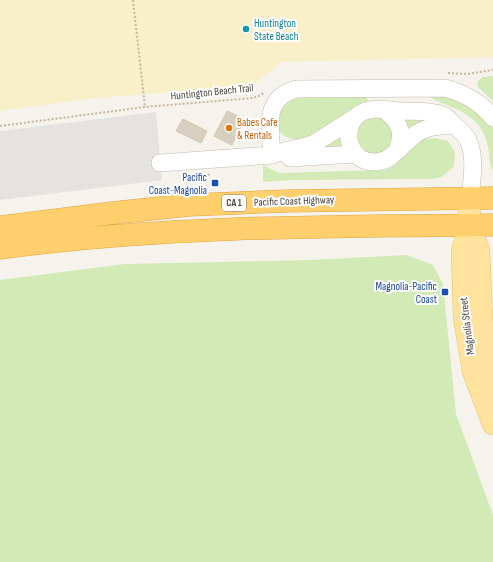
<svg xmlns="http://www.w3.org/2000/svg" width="493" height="562" font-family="'Sofia Sans Condensed',sans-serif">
  <rect width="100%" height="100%" fill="#f6f3ec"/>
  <path fill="#d2eab5" d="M 493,76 L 493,101 L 478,87 L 477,82 L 483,77 Z
    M 431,94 L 450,94 L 485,116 L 493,128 L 493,171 C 488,162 490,157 488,147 C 482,114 456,110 431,98 Z
    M 367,95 L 368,103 L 308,139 C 297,142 278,138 277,124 C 277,118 279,110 280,104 L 290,97 Z
    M 377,116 L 390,121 L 395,147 L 372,157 L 357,144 C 356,125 359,122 377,116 Z
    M 400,117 L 426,119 L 428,121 L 409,131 Z
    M 341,133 L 346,152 L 318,152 Z
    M 423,136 L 425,139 L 436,138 L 448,141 L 455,152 L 454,166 L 442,177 L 432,179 L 289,180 L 263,182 L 263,165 L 279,173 L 385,170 L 395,165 Z
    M 407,255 L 433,265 L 443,284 L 456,414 L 493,515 L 493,562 L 0,562 L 0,280 L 125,264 L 311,260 Z"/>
  <path fill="#f9efc9" d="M 0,0 L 493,0 L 493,57 L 282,62 L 252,86 L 96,98 L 0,111 Z"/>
  <path fill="#e5e3e0" d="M 156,112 L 162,180 L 0,200 L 0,131 Z"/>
  <path fill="#d8cfc1" stroke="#d3c7b4" d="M 227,111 L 244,119 L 232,145 L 214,136 Z
    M 183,119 L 207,131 L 201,143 L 176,131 Z"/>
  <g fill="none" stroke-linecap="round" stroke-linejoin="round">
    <g stroke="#c2bbae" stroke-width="18">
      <path id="minor" d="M 384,110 C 399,120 405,133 397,150
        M 454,125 C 441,126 427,126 416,134 C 402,143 393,162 374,162 C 350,162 340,131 358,115 C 369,106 386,110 399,111 C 412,112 434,110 445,116 C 448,118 451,122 454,125 C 459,129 465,134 468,140 C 476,157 472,179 470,197
        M 272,155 C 270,127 263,97 297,89 L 445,88 C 464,93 480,101 493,118
        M 290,158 L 355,154
        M 160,163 L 272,155 C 286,149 301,149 315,143 L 356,117"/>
    </g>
    <g stroke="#e6c16a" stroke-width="22">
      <path id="major" d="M 470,197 L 469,225 L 462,251 L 464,318 L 473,371 L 493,424
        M 469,225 L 479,250 L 482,320 L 493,384"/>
    </g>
    <g stroke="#e0a43c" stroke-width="23">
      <path id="highway" d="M 0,227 L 112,213 L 189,205 L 287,201 L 493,198
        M 0,248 C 163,226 329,226 493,225"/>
    </g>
    <path stroke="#c4b79f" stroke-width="2" stroke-dasharray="2 2" stroke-linecap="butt" d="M 133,0 L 145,107
      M 448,73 L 467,74 L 493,70
      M 0,126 L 145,107 L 253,98 L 259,96 L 265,92
      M 206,182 L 206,176 L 210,174"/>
    <use href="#minor" stroke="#fff" stroke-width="17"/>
    <use href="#major" stroke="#ffe39c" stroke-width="21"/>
    <use href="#highway" stroke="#ffcf6e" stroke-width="22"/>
  </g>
  <circle fill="#0f9aa8" stroke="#fff" stroke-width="1.5" cx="246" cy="29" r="4"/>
  <circle fill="#e8710a" stroke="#fff" stroke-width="1.5" cx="229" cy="128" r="4"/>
  <g fill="#1a4fb4" stroke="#fff" stroke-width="1.5">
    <rect x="211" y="179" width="8" height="8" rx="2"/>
    <rect x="441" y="288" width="8" height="8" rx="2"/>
  </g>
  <g text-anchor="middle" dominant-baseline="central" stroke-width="4" stroke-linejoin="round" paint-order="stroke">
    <rect fill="#fff" stroke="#817c74" stroke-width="1" x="222" y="195" width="24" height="16" rx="3"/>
    <g font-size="10" font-weight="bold" fill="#4b4439">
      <text x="234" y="203">CA 1</text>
    </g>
    <g font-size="11" fill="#0d838f" stroke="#fff" text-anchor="start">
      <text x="254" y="23">Huntington<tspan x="254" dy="13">State Beach</tspan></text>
    </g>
    <g font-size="11" fill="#4b4439" stroke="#fff">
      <text transform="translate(212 92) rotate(-6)">Huntington Beach Trail</text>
      <text transform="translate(294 201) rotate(-2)">Pacific Coast Highway</text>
      <text transform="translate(467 326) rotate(-97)">Magnolia Street</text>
    </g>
    <g font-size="11" fill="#c56008" stroke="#fff" text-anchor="start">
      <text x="237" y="122">Babes Cafe<tspan x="237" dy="13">&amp; Rentals</tspan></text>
    </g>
    <g font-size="11" fill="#164399" stroke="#fff" text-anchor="end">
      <text x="207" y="177">Pacific<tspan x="207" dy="13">Coast-Magnolia</tspan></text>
      <text x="437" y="286">Magnolia-Pacific<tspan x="437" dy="13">Coast</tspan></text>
    </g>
  </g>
</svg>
